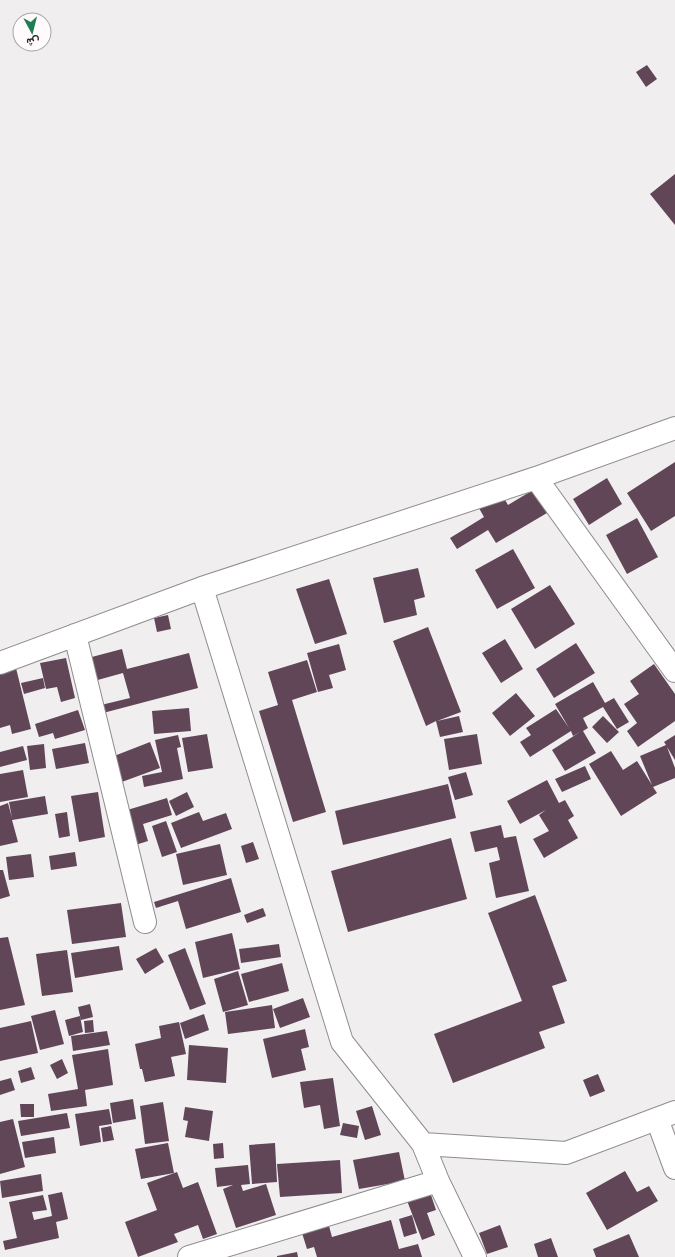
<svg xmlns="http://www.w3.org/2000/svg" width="675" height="1257" font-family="Signika,Vazirmatn,sans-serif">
  <rect width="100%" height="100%" fill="#f1eef0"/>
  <path fill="#604657" d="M 647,65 L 657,79 L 646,87 L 636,72 Z
    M 675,174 L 675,225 L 650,194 Z
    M 675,462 L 675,516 L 651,531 L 627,493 Z
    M 607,478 L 622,504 L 589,525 L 573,499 Z
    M 498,488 L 508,505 L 533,490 L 547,513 L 496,543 L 488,530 L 457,549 L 450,538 L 484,517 L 475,501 Z
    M 637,518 L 658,557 L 627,574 L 606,535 Z
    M 513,549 L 535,588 L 497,609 L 475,570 Z
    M 418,568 L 425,597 L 414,600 L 417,615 L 384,623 L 373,578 Z
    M 329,579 L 347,634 L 315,644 L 296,589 Z
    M 550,585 L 575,624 L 535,649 L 511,609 Z
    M 168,615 L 171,629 L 157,632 L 154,618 Z
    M 428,627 L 461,712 L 437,721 L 459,716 L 463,732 L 440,737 L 436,721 L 426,726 L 393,641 Z
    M 505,639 L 523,669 L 501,683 L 482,653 Z
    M 576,643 L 595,673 L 554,698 L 536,669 Z
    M 339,644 L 346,670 L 329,675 L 333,688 L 318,692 L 307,653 Z
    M 122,649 L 127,669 L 189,653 L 198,688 L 103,713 L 101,705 L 130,698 L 123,673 L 94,681 L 88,658 Z
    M 66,658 L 75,698 L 61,702 L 57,687 L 46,689 L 40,663 Z
    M 307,660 L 317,692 L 292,700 L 326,812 L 293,822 L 259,711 L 278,705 L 268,672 Z
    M 654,664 L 675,694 L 675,721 L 638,747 L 627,731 L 637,723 L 624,704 L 639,694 L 630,681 Z
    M 16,668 L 31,729 L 12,734 L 10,725 L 0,728 L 0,672 Z
    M 43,678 L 45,688 L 24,694 L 21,683 Z
    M 593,682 L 605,703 L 614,698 L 629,722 L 617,729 L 603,707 L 583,718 L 588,728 L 583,731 L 596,753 L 565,771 L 552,750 L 580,732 L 573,736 L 571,731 L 530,757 L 520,742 L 531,735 L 526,728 L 556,709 L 569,728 L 555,704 Z
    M 516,693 L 535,716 L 510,736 L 492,713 Z
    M 189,708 L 191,731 L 154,734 L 152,711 Z
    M 78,710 L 85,730 L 55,739 L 53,733 L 39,737 L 35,724 Z
    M 603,716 L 619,732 L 607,743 L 592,727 Z
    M 207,734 L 213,768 L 188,772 L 182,738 Z
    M 477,734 L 482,764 L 449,770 L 444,739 Z
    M 178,735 L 181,747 L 177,748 L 183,779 L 144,787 L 142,776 L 162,772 L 155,740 Z
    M 675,735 L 675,760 L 667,747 L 675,768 L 675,778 L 653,787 L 657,793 L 621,816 L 589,764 L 611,751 L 623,770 L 637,761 L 652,785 L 640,756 L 666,745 L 664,742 Z
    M 150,742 L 160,768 L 119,783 L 109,758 Z
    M 85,743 L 89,763 L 56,769 L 52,749 Z
    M 44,744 L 46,768 L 30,770 L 27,746 Z
    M 23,746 L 27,760 L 0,767 L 0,752 Z
    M 585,766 L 591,779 L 562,792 L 555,779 Z
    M 23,770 L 28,797 L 0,802 L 0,774 Z
    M 466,772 L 473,795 L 455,800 L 448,777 Z
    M 547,780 L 559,803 L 565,800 L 574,816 L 568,820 L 578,838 L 544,858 L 533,839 L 549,831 L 539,815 L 546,810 L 520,824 L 507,801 Z
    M 448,784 L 456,818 L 343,845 L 335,811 Z
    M 98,792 L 105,837 L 79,842 L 71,796 Z
    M 187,792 L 194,807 L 176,816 L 169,801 Z
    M 45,796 L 48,814 L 12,820 L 18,842 L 0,846 L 0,806 L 8,803 L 12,818 L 9,802 Z
    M 167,798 L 172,815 L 143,824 L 148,841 L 129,847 L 124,811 Z
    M 67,812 L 70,836 L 59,838 L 55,814 Z
    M 199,812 L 203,821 L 226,813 L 232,829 L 181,848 L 171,823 Z
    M 166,821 L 177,852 L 162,857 L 152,826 Z
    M 501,825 L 504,838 L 516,836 L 529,891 L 496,898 L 489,863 L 500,860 L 497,847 L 475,852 L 470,832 Z
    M 451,838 L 467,899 L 348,932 L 331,871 Z
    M 253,842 L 259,859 L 246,863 L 241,846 Z
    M 220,844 L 227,875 L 183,885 L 176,854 Z
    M 75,852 L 77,866 L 51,870 L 49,856 Z
    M 31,854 L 34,877 L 9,880 L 6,857 Z
    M 0,870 L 3,870 L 10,896 L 0,899 Z
    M 231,878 L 241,912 L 186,929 L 178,901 L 156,908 L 154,902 Z
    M 535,895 L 567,981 L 552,986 L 565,1023 L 539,1032 L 545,1048 L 453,1083 L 434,1034 L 522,1001 L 488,913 Z
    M 121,903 L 126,937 L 72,944 L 67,910 Z
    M 263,908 L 266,916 L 247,923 L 244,915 Z
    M 232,933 L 240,969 L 203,978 L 195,942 Z
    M 8,937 L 25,1005 L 0,1010 L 0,938 Z
    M 279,944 L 281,957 L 241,963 L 239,949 Z
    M 119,946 L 123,970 L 75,978 L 71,953 Z
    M 156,948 L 164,962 L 145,974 L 136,959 Z
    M 185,948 L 206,1004 L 190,1010 L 168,955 Z
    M 67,950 L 73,992 L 42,996 L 36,954 Z
    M 282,963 L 289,991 L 249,1002 L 241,974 Z
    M 238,971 L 248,1005 L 223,1012 L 214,979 Z
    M 303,998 L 310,1017 L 280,1028 L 273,1009 Z
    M 90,1004 L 93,1017 L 81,1020 L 78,1007 Z
    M 272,1005 L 275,1028 L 228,1034 L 225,1012 Z
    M 55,1010 L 64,1044 L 40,1050 L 31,1016 Z
    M 204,1014 L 209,1030 L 185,1039 L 180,1023 Z
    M 80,1016 L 83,1032 L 69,1036 L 65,1020 Z
    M 93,1020 L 94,1032 L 85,1033 L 84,1021 Z
    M 31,1021 L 38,1053 L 0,1061 L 0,1028 Z
    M 179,1022 L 186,1054 L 171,1057 L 175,1076 L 145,1082 L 142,1069 L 140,1069 L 135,1044 L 161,1038 L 159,1026 Z
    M 305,1029 L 309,1047 L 301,1049 L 306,1070 L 272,1078 L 263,1039 Z
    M 107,1031 L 110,1045 L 73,1051 L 71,1036 Z
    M 189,1045 L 228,1048 L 226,1083 L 187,1080 Z
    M 108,1049 L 113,1085 L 85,1090 L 87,1106 L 51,1111 L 48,1094 L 78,1089 L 72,1055 Z
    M 62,1059 L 68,1073 L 57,1079 L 50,1065 Z
    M 31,1067 L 35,1079 L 21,1083 L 18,1071 Z
    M 598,1074 L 605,1091 L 590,1097 L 583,1080 Z
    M 11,1078 L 15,1090 L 0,1095 L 0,1081 Z
    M 333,1078 L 340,1126 L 324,1129 L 320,1105 L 304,1108 L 300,1082 Z
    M 133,1099 L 136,1119 L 113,1123 L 110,1103 Z
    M 163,1102 L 169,1141 L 145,1144 L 140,1106 Z
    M 20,1104 L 34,1104 L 34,1117 L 21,1117 Z
    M 372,1106 L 381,1135 L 365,1140 L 356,1111 Z
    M 185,1107 L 213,1111 L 209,1141 L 185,1137 L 188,1121 L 183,1120 Z
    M 109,1109 L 112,1124 L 99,1126 L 101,1142 L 80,1146 L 75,1114 Z
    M 67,1113 L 70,1128 L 21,1136 L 18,1121 Z
    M 13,1119 L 25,1167 L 0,1174 L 0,1122 Z
    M 343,1123 L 359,1126 L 357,1138 L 340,1135 Z
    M 111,1126 L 114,1140 L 103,1142 L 101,1128 Z
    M 54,1137 L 56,1153 L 25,1158 L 22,1142 Z
    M 168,1143 L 174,1173 L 141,1179 L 135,1149 Z
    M 223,1143 L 224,1158 L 214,1159 L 213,1144 Z
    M 275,1143 L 277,1182 L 252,1184 L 249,1145 Z
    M 399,1152 L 405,1181 L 359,1189 L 353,1160 Z
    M 340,1160 L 342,1193 L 280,1197 L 277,1164 Z
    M 248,1165 L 250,1184 L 241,1185 L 243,1191 L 266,1184 L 276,1215 L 236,1228 L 223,1189 L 233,1185 L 217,1187 L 215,1168 Z
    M 625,1171 L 637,1192 L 649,1186 L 658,1201 L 607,1230 L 586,1193 Z
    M 177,1172 L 183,1188 L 198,1182 L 217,1234 L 203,1239 L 198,1225 L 174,1234 L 178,1242 L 138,1257 L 125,1222 L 157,1210 L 147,1183 Z
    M 41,1174 L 43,1191 L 2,1198 L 0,1181 Z
    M 429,1189 L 436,1210 L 427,1213 L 435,1235 L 422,1240 L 406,1198 Z
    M 62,1192 L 68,1219 L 56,1222 L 59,1238 L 5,1250 L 3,1241 L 17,1238 L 9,1202 L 43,1195 L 47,1210 L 32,1212 L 34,1220 L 52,1216 L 48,1195 Z
    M 412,1215 L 417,1233 L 404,1237 L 399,1219 Z
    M 391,1220 L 399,1249 L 418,1244 L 422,1257 L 317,1257 L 314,1247 L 307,1249 L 302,1233 L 329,1226 L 332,1237 Z
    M 500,1225 L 508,1247 L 487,1254 L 479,1233 Z
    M 629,1234 L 639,1257 L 596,1257 L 593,1249 Z
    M 551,1238 L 558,1257 L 538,1257 L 534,1244 Z
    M 297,1252 L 298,1257 L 277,1257 L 277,1256 Z"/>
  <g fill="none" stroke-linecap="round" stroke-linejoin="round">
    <g stroke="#8f8c8e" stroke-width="24">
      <path id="street" d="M 536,478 L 675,671
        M 202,588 L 342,1042 L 423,1144 L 566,1153 L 675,1112
        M 75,635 L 145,922
        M 0,663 L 202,588 L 536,478 L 675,428
        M 657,1119 L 675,1168
        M 423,1144 L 438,1181
        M 189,1257 L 438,1181 L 475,1257"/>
    </g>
    <use href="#street" stroke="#fff" stroke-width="22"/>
  </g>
  <g transform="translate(32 32) rotate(173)"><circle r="19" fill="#fffbfd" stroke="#a8a5a7"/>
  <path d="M0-3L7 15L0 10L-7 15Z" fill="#1f7d53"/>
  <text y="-6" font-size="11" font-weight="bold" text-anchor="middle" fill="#252425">ش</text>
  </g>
</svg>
